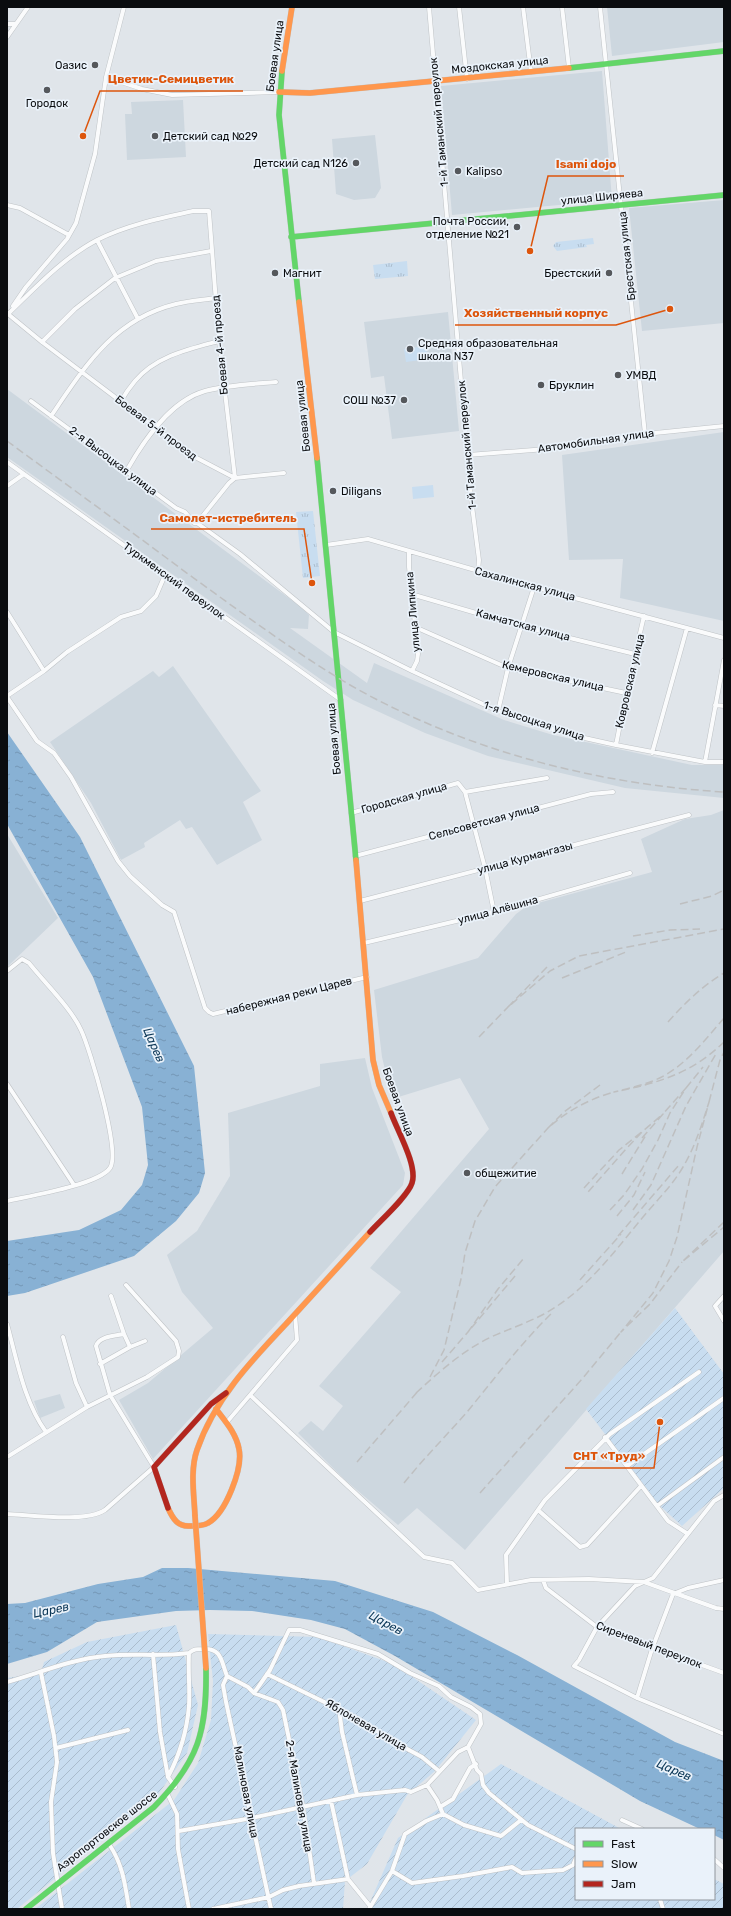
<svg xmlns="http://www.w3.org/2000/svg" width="731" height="1916" font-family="Rubik,sans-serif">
  <defs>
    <pattern id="park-tufts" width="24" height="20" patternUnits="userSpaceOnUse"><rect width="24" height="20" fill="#c8ddf0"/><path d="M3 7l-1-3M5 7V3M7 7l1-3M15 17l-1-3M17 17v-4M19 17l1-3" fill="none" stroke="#aabccd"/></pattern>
    <pattern id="garden-furrows" width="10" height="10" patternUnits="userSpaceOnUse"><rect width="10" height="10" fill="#c8ddf0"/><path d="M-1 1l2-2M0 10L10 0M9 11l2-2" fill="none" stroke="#aabccd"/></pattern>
    <pattern id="water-ripples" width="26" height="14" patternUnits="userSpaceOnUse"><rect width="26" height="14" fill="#88b1d4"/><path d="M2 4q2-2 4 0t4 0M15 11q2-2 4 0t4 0" fill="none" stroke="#7497b5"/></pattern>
  </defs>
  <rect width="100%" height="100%" fill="#e0e5ea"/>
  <path fill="#cdd7df" d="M 607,7 L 724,7 L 724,42 L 612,56 Z
    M 602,71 L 612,200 L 452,215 L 441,86 Z
    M 183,100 L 186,157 L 127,160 L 125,114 L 132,114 L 131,102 Z
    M 375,135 L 381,188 L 375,198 L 354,200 L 336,194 L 332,139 Z
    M 724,200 L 724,323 L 642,331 L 629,208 Z
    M 448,312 L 459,431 L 392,439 L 384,376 L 371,378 L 364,322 Z
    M 7,389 L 301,607 L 309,615 L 308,629 L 290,628 L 367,683 L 374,663 L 504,720 L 553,735 L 692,765 L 724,765 L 724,798 L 625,788 L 488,756 L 425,733 L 353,700 L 323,681 L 7,457 Z
    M 724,432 L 724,621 L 620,598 L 623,559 L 569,560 L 562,455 Z
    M 173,666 L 261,791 L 243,802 L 262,840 L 217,865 L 192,827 L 186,829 L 180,820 L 144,843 L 145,847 L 121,860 L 91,803 L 50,742 L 153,671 L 159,677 Z
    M 724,810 L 724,1251 L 465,1550 L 417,1508 L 398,1525 L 344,1479 L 298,1433 L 311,1421 L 323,1431 L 343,1406 L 319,1386 L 401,1292 L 370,1268 L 489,1129 L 460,1078 L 392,1099 L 382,1057 L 374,990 L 478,958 L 516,914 L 527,906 L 652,872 L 641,839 L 685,819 L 711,815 Z
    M 7,834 L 58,918 L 7,967 Z
    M 365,1058 L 372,1088 L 405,1173 L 403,1185 L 153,1459 L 119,1400 L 148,1383 L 213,1328 L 182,1292 L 167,1255 L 197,1231 L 230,1176 L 228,1113 L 320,1086 L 320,1064 Z
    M 60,1394 L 65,1408 L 40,1418 L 34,1401 Z"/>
  <path fill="url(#park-tufts)" d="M 593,238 L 594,244 L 586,245 L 587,247 L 557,251 L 553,246 L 556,242 Z
    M 407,261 L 408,276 L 375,279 L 373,265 Z
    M 313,511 L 320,576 L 303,578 L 296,512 Z"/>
  <path fill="url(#garden-furrows)" d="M 675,1308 L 724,1374 L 724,1488 L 682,1526 L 658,1504 L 586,1409 Z
    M 176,1625 L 198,1705 L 187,1753 L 157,1796 L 17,1909 L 7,1909 L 7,1678 L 41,1673 L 44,1662 L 87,1642 Z
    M 208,1634 L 318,1637 L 393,1664 L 476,1720 L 435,1771 L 407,1795 L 367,1864 L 345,1881 L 343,1909 L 35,1909 L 174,1800 L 198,1763 L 211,1720 L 213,1681 Z
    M 501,1764 L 621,1829 L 576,1829 L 576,1899 L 714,1899 L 714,1879 L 724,1884 L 724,1909 L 367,1909 L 398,1838 Z"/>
  <path fill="#c8ddf0" d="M 426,346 L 428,359 L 406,362 L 404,349 Z
    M 433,485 L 434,497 L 413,499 L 412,487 Z"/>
  <path fill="url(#water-ripples)" d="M 7,732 L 80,837 L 194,1066 L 205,1173 L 199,1193 L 176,1221 L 134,1256 L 25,1293 L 7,1296 L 7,1241 L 79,1230 L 121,1210 L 142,1185 L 148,1165 L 142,1107 L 93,977 L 7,824 Z
    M 162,1568 L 188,1568 L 335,1581 L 433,1612 L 517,1655 L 675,1742 L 724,1761 L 724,1840 L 714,1835 L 714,1829 L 700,1829 L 640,1801 L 395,1656 L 345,1629 L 311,1620 L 252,1611 L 210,1610 L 176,1611 L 97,1622 L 47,1652 L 7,1664 L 7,1604 L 25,1603 L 98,1584 L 143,1577 Z"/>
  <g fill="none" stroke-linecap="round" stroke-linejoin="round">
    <g stroke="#bfc3c6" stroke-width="5">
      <path id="street" d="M 429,7 L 471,498 L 479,560 L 478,571
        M 459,7 L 467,79
        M 523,7 L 531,72
        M 562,7 L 569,68
        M 600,7 L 645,434
        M 7,24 L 15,24
        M 7,37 L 28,7
        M 106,77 L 142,89 L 172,95 L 279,92
        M 7,205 L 20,208 L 69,235
        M 193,211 L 209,211 L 219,341 L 235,478 L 193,456 L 42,342 L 8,314 C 36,287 63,258 97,240 C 127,225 161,218 193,211 Z
        M 97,240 L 138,319
        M 13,306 L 26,287 L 67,239 L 76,223 L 95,154 L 106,77 L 124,7
        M 42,342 L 75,309 L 115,278 L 156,261 L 211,251
        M 31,401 L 176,508 L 185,512 L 194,523 L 197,523 L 229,483 L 235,478 L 284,473
        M 121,401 C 125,394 130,387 135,381 C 156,356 189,349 219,341
        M 51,416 C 85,366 114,319 176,304 C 189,301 203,300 216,298
        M 468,455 L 559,448 L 645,434 L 724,426
        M 7,462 L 341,700
        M 127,470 C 144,440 170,401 205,391 C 228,385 253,384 276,382
        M 7,486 L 24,474
        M 197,523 L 240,554 L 334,632 L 412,671 L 498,711 L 571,735 L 616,745 L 705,762 L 724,762
        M 326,545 L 368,539 L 534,587 L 724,638
        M 409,552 L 409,567 L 418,654 L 417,661 L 412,671
        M 411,594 L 521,626 L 635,654
        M 7,612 L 44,671
        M 415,627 L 508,668 L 626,693
        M 7,696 L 44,671 L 67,652 L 121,617 L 141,611 L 156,596 L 165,575
        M 7,697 L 37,741 L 54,753 L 71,777 L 118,861 L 130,876 L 162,905 L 174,912 L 205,1008 L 209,1012 L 213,1014 L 367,977
        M 715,705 L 724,706
        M 498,711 L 508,668 L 534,587
        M 616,745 L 626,693 L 644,616
        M 652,753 L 687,628
        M 705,762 L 724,660
        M 465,792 L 485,868 L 494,912
        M 351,813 L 458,783 L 465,792 L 547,778
        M 355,856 L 591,794 L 613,792
        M 360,901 L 689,815
        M 364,943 L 494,912 L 630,873
        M 7,971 L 22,959 L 29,963 C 44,982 71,1008 81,1030 C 90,1049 121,1152 110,1168 C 98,1185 29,1196 7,1201
        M 7,1084 L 74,1185
        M 724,1296 L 715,1306 L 724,1321
        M 7,1324 C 17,1360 24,1402 46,1432
        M 124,1334 L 130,1347
        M 63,1337 L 76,1383 L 87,1407
        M 100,1364 L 130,1347 L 145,1341
        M 250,1395 L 424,1557 L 452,1563 L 478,1590 L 531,1580 L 589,1579 L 644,1582 L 716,1608 L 724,1609
        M 227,1422 L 297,1340 L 295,1314
        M 605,1437 L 668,1521 L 688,1534
        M 7,1457 L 87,1407 L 147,1377 L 178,1357 L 179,1351 L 176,1341 L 126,1285
        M 627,1466 L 724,1398
        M 724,1495 L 714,1501 L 653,1578 L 635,1586 L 597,1627 L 579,1660 L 574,1666 L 637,1698 L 724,1734
        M 657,1506 L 724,1457
        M 538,1510 L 580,1547 L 587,1545 L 641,1486
        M 7,1514 C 32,1515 85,1523 105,1510 L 154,1467 L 110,1395 L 96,1346 C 99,1336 115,1336 124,1334 L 111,1296
        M 543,1580 L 546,1588 L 597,1627 L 724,1673
        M 507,1584 L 506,1555 L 545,1500 L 610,1434 L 699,1372
        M 153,1654 L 160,1732 L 168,1777 L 175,1787
        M 41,1673 L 54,1736 L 57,1762 L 51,1802 L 53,1853 L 62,1909
        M 267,1674 L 357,1718 L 396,1743 L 422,1757 L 439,1771
        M 227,1676 L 223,1685 L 226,1702 L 271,1909
        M 7,1682 C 39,1673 72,1659 105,1656 C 133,1653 161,1657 189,1653
        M 254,1693 L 278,1702 L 283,1710 L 303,1807 L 314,1883
        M 637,1698 L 652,1649 L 673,1594 L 688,1588 L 724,1580
        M 339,1708 L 342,1732 L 357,1795
        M 468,1747 L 477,1770 L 481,1774 L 483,1785 L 489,1793 L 528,1825 L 576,1849
        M 56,1748 L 128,1730
        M 168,1777 C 179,1756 187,1730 189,1706 C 190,1689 188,1671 189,1653 C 194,1649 196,1649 203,1649 C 222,1648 221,1661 227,1676 L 248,1687 L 254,1693 L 270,1670 L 289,1630 L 300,1630 L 378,1654 L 410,1673 L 439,1686 L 451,1697 L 471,1707 L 480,1714 L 481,1724 L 468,1747 L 458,1752 L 427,1785 L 411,1792 L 405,1790 L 357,1795 L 252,1818 L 179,1831
        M 427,1785 L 437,1800 L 443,1814 L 464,1825 L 501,1836 L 521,1820
        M 168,1795 L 177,1814 L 178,1849 L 189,1909
        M 331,1801 L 348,1879 L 370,1906
        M 440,1807 L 453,1799 L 470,1768 L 476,1764
        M 622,1820 L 642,1829
        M 109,1844 C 123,1865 125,1884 129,1909
        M 714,1859 L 724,1868
        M 392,1871 L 412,1883 L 463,1876 L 512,1867 L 522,1873 L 563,1870 L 573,1865 L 576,1858
        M 660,1899 L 663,1909
        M 213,1909 L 269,1897 L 283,1890 L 299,1886 L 348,1879
        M 369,1909 L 392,1871 L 405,1834 L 426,1821 L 443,1814"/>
    </g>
    <g stroke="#bfc3c6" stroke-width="6">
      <path id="fast" d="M 569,68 L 724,51
        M 282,71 L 279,115 L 299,302
        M 291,237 L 724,195
        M 317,458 L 356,860
        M 26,1909 L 154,1807 C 199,1761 207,1731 206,1668"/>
    </g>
    <g stroke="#bfc3c6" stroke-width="6">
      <path id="slow" d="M 282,71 L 292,7
        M 279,92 L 310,93 L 569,68
        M 299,302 L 317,458
        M 356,860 L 373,1060 L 379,1085 L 391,1113
        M 168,1508 C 173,1519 178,1527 190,1526 C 196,1526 203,1526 208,1523 C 226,1513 243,1468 239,1449 C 236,1433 225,1421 216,1409
        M 195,1516 C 194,1494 190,1470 197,1450 C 214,1400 251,1361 286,1324 C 314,1293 342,1263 370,1232"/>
    </g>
    <g stroke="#bfc3c6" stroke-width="6">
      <path id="jam" d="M 370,1232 C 380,1221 408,1196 412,1183 C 418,1166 397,1130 391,1113
        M 168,1508 L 154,1467 L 211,1404 L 226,1393"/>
    </g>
    <use href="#street" stroke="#fafbfc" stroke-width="4"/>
    <use href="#fast" stroke="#63d668" stroke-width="5.5"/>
    <use href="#slow" stroke="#ff974d" stroke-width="5.5"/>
    <use href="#jam" stroke="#b3261e" stroke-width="5.5"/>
    <path stroke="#bebfc0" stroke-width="1.5" stroke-dasharray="8 4" stroke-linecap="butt" d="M 7,441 C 67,485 128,529 188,574 C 241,612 294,652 350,685 C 464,750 594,784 724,792
      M 680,904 L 712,896 L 724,890
      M 633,936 L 670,930 L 700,929
      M 547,967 L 508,1007 L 550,971 L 579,956 L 724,929
      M 562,978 L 626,952
      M 724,1018 C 703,1042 682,1071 650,1082 C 639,1086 626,1089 614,1092 C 658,1083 691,1074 724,1042
      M 668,1022 C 685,1003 702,986 724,973
      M 479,1037 L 508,1007
      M 600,1085 L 564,1112 L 548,1128 C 567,1111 589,1099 614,1092
      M 686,1088 L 703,1067
      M 709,1102 L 720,1060 L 724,1052
      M 642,1138 L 663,1114 L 643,1131
      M 622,1174 L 646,1135
      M 584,1188 L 619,1150 L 643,1131 L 626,1149 L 588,1192
      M 610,1210 L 624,1195 L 642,1169 L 658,1140 L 670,1113 L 686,1088 L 663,1114
      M 633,1210 L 651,1185 L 686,1106 L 717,1052
      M 617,1216 L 634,1195 L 645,1172
      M 724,1222 L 682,1262 L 724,1227
      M 618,1236 L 679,1165
      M 515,1276 L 468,1332 L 498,1289 L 524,1258
      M 580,1280 L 621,1234
      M 442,1362 L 468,1332
      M 430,1377 L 444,1350 L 461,1279 L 465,1253 L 475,1221 L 495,1187 L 548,1128
      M 416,1393 C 439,1372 462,1351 491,1337 C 509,1329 527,1323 544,1314 C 586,1291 614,1252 643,1217 C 657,1200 672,1186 683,1167 C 695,1147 702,1124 709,1102 L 697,1147 L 677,1237 L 669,1261 L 653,1293 L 621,1332 L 650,1304 L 682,1262
      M 357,1462 L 419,1390
      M 404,1483 C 424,1458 446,1436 467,1412 C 495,1378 521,1343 553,1312
      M 480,1493 L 582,1379 L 621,1332"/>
    <g stroke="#bfc3c6" stroke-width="6" stroke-linecap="butt">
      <path id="slow-bridge" d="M 195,1516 L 206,1668"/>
    </g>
    <use href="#slow-bridge" stroke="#ff974d" stroke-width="5.5"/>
  </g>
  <g fill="#55585c" stroke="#eaf2fa" stroke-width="1.5">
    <circle cx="95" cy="65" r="4"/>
    <circle cx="47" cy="90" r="4"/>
    <circle cx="155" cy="136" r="4"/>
    <circle cx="356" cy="163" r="4"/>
    <circle cx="458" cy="171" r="4"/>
    <circle cx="517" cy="227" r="4"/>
    <circle cx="275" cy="273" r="4"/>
    <circle cx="609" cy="273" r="4"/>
    <circle cx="410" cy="349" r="4"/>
    <circle cx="618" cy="375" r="4"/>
    <circle cx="541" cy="385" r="4"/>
    <circle cx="404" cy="400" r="4"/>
    <circle cx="333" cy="491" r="4"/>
    <circle cx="467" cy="1173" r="4"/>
  </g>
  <g text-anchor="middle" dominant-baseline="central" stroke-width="3.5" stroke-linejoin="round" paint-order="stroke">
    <g font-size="11" fill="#0a0c0f" stroke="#eaf2fa">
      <text transform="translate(275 56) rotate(-82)">Боевая улица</text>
      <text transform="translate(500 65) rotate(-6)">Моздокская улица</text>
      <text transform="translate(439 122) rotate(-95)">1-й Таманский переулок</text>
      <text transform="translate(602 197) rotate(-6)">улица Ширяева</text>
      <text transform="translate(627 256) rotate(-96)">Брестская улица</text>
      <text transform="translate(220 345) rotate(-95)">Боевая 4-й проезд</text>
      <text transform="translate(303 416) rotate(-96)">Боевая улица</text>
      <text transform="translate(156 428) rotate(37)">Боевая 5-й проезд</text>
      <text transform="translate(596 441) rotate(-8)">Автомобильная улица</text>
      <text transform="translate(467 445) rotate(-95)">1-й Таманский переулок</text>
      <text transform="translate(113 461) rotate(37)">2-я Высоцкая улица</text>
      <text transform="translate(174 581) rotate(36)">Туркменский переулок</text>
      <text transform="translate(525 584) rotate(15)">Сахалинская улица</text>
      <text transform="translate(413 612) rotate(-95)">улица Липкина</text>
      <text transform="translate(523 625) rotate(15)">Камчатская улица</text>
      <text transform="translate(553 676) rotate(13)">Кемеровская улица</text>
      <text transform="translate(630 681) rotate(-77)">Ковровская улица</text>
      <text transform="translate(534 721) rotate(18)">1-я Высоцкая улица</text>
      <text transform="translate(334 739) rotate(-95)">Боевая улица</text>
      <text transform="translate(404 798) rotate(-16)">Городская улица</text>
      <text transform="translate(484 822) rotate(-15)">Сельсоветская улица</text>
      <text transform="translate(525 858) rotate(-15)">улица Курмангазы</text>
      <text transform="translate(498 910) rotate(-15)">улица Алёшина</text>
      <text transform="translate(289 996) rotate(-14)">набережная реки Царев</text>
      <text transform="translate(398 1102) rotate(70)">Боевая улица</text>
      <text transform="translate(649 1645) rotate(21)">Сиреневый переулок</text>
      <text transform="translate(366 1725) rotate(30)">Яблоневая улица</text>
      <text transform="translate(246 1792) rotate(79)">Малиновая улица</text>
      <text transform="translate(299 1796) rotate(80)">2-я Малиновая улица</text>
      <text transform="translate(107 1831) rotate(-38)">Аэропортовское шоссе</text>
    </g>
    <g font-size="11" fill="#0a0c0f" stroke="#eaf2fa" text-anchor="start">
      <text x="87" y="65" text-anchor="end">Оазис</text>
      <text x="47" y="103" text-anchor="middle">Городок</text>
      <text x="163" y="136">Детский сад №29</text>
      <text x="348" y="163" text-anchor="end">Детский сад N126</text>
      <text x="466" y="171">Kalipso</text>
      <text x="509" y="221" text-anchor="end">Почта России,<tspan x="509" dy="13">отделение №21</tspan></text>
      <text x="283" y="273">Магнит</text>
      <text x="601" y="273" text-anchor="end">Брестский</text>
      <text x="418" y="343">Средняя образовательная<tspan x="418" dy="13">школа N37</tspan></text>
      <text x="626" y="375">УМВД</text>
      <text x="549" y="385">Бруклин</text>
      <text x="396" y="400" text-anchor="end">СОШ №37</text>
      <text x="341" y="491">Diligans</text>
      <text x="475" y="1173">общежитие</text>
    </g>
    <g font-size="12" font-style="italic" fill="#0b3757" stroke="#eaf2fa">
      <text transform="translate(154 1045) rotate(66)">Царев</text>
      <text transform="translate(51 1610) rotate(-12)">Царев</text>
      <text transform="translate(386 1623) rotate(28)">Царев</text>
      <text transform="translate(674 1770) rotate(23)">Царев</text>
    </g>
  </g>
  <path fill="none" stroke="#dd550c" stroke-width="1.5" d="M83 136L100 91H243M530 251L548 176H624M670 309L616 325H455M312 583L304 529H151M660 1422L654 1468H565"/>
  <g fill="#dd550c" stroke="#eaf2fa" stroke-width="1.5">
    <circle cx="83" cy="136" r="4"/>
    <circle cx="530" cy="251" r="4"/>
    <circle cx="670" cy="309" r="4"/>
    <circle cx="312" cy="583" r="4"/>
    <circle cx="660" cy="1422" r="4"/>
  </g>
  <g font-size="12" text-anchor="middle" font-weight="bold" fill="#dd550c" stroke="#eaf2fa" stroke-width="3.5" stroke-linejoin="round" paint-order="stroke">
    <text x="171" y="83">Цветик-Семицветик</text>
    <text x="586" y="168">Isami dojo</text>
    <text x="536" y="317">Хозяйственный корпус</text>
    <text x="228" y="522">Самолет-истребитель</text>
    <text x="609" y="1460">СНТ «Труд»</text>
  </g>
  <rect width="731" height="1916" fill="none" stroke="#0a0c0f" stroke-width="16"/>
  <rect x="575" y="1828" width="140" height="72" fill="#eaf2fa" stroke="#90969c"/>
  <rect x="583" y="1841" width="20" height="6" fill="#63d668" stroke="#90969c"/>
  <text x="611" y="1848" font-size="12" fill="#0a0c0f">Fast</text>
  <rect x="583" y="1861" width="20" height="6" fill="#ff974d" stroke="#90969c"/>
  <text x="611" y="1868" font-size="12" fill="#0a0c0f">Slow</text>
  <rect x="583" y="1881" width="20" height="6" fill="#b3261e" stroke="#90969c"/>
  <text x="611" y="1888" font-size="12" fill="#0a0c0f">Jam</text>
</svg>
